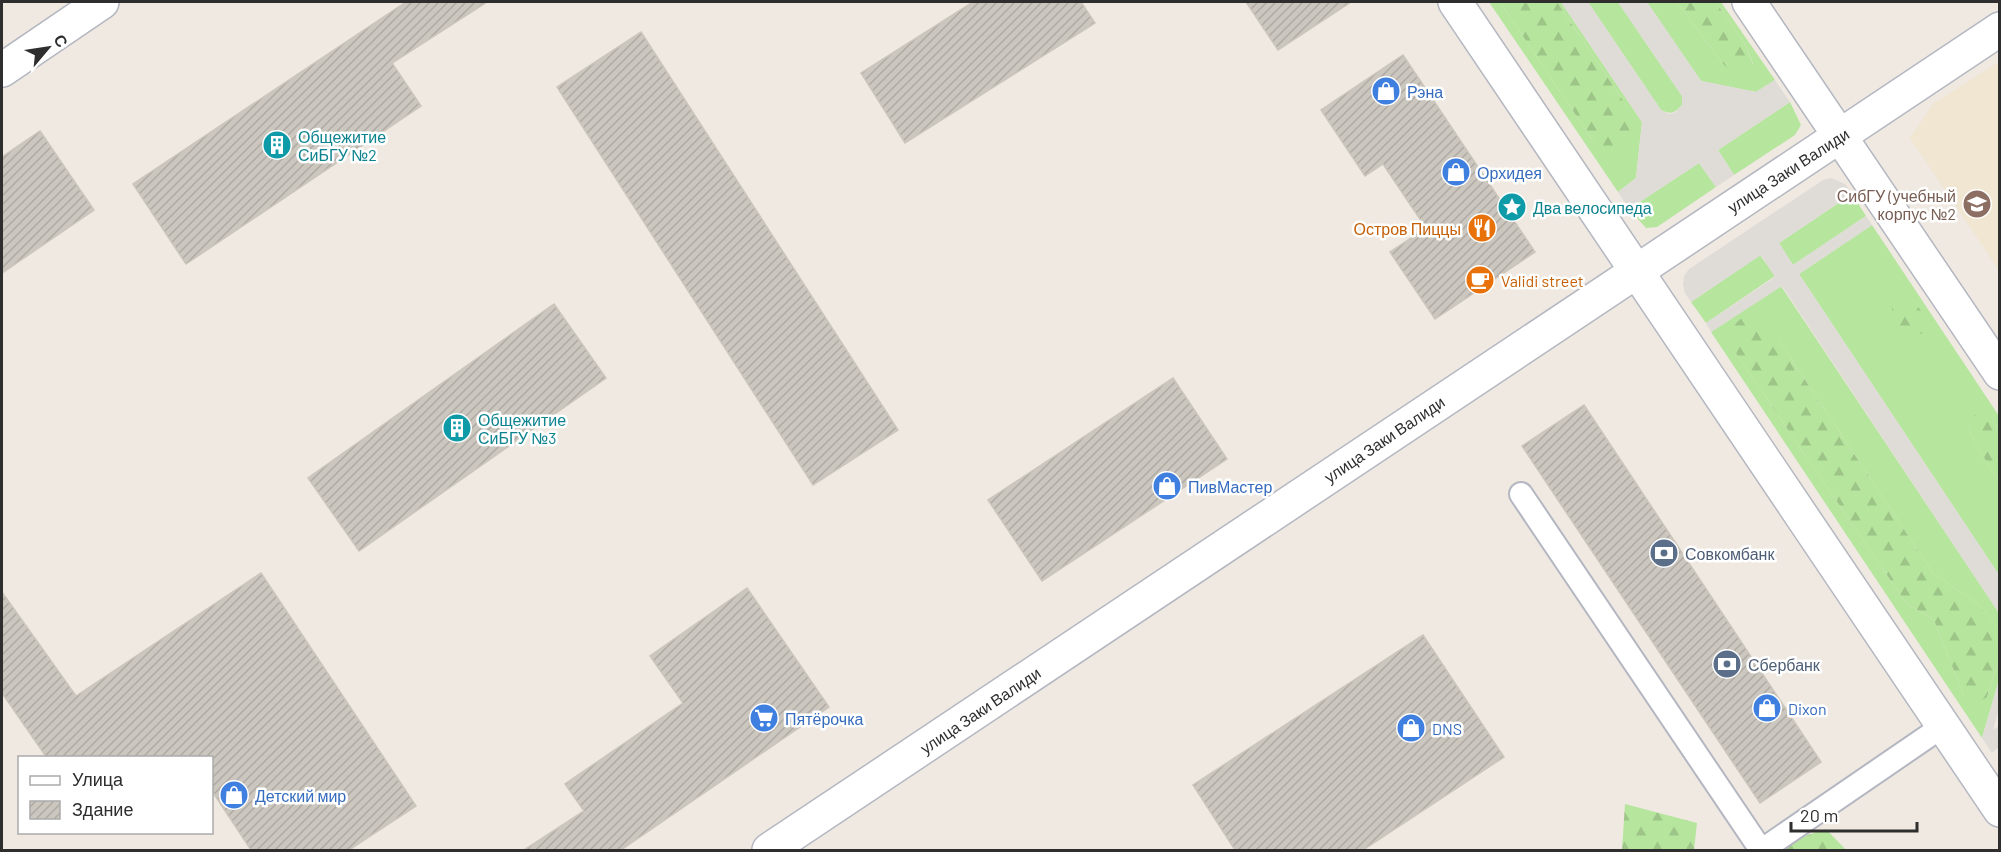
<svg xmlns="http://www.w3.org/2000/svg" width="2001" height="852" font-family="Barlow,sans-serif">
  <defs>
    <pattern id="forest-firs" width="22" height="20" patternUnits="userSpaceOnUse" patternTransform="scale(1.5)"><rect width="22" height="20" fill="#b6e59e"/><path d="M5 1l3.5 6h-7zM16 11l3.5 6h-7z" fill="#9dc588"/></pattern>
    <pattern id="building-hatch" width="6" height="6" patternUnits="userSpaceOnUse" patternTransform="scale(1.5)"><rect width="6" height="6" fill="#cbc7bf"/><path d="M-1 1l2-2M0 6l6-6M5 7l2-2" fill="none" stroke="#afaba4"/></pattern>
  </defs>
  <rect width="100%" height="100%" fill="#efe9e1"/>
  <path fill="#f0e6d1" d="M 1999,62 L 1999,270 L 1910,138 L 1934,103 Z"/>
  <path fill="#b6e59e" d="M 1489,2 L 1500,2 L 1595,144 L 1622,99 L 1557,2 L 1561,2 L 1642,122 L 1636,178 L 1618,192 Z
    M 1588,2 L 1618,2 L 1682,96 L 1682,105 C 1675,113 1671,115 1661,110 Z
    M 1647,2 L 1677,2 L 1724,65 L 1748,74 L 1753,64 L 1746,46 L 1716,2 L 1721,2 L 1775,80 L 1756,92 L 1701,81 Z
    M 1790,102 L 1801,125 L 1795,135 L 1734,175 L 1718,150 Z
    M 1699,163 L 1716,187 L 1657,227 L 1646,228 L 1629,209 Z
    M 1852,194 L 1866,216 L 1793,265 L 1779,243 Z
    M 1872,225 L 1999,416 L 1999,430 L 1991,417 L 1969,425 L 1971,436 L 1999,482 L 1999,575 L 1799,274 Z
    M 1760,255 L 1775,276 L 1706,323 L 1691,302 Z
    M 1781,286 L 1999,613 L 1999,634 L 1998,627 L 1978,604 L 1933,573 L 1778,339 L 1737,355 L 1906,603 L 1934,620 L 1964,696 L 1987,697 L 1999,658 L 1999,680 L 1982,738 L 1711,332 Z"/>
  <path fill="url(#forest-firs)" d="M 1500,2 L 1557,2 L 1622,99 L 1633,128 L 1630,137 L 1615,151 L 1605,151 L 1595,144 Z
    M 1677,2 L 1716,2 L 1746,46 L 1753,65 L 1749,74 L 1739,76 L 1724,65 Z
    M 1910,298 L 1924,314 L 1928,329 L 1913,339 L 1893,318 L 1891,300 Z
    M 1744,316 L 1763,320 L 1778,339 L 1933,573 L 1978,604 L 1998,627 L 1999,658 L 1987,697 L 1979,702 L 1969,704 L 1964,696 L 1934,620 L 1906,603 L 1737,355 L 1729,329 Z
    M 1981,413 L 1991,417 L 1999,430 L 1999,482 L 1971,436 L 1969,425 L 1973,416 Z
    M 1625,804 L 1697,823 L 1694,850 L 1622,850 Z
    M 1826,829 L 1846,850 L 1779,850 L 1781,844 Z"/>
  <path fill="#dfdcd8" d="M 1561,2 L 1588,2 L 1661,110 L 1669,114 L 1676,112 L 1682,105 L 1682,96 L 1618,2 L 1647,2 L 1701,81 L 1756,92 L 1775,80 L 1790,102 L 1718,150 L 1734,175 L 1716,187 L 1699,163 L 1629,209 L 1618,192 L 1636,178 L 1642,122 Z
    M 1831,178 L 1845,184 L 1852,194 L 1779,243 L 1793,265 L 1866,216 L 1872,225 L 1799,274 L 1999,575 L 1999,613 L 1782,286 L 1711,332 L 1706,323 L 1775,277 L 1761,255 L 1691,302 L 1685,293 L 1683,284 L 1684,276 L 1689,269 L 1823,180 Z
    M 1999,680 L 1999,709 L 1993,730 L 1999,726 L 1999,747 L 1992,753 L 1982,738 Z"/>
  <path fill="url(#building-hatch)" stroke="#cbc5ba" stroke-width="1.5" d="M 406,2 L 487,2 L 392,63 L 421,106 L 186,264 L 133,184 Z
    M 973,2 L 1081,2 L 1095,23 L 905,143 L 861,73 Z
    M 1246,2 L 1351,2 L 1278,50 Z
    M 641,32 L 898,430 L 813,485 L 557,87 Z
    M 1403,55 L 1535,252 L 1435,319 L 1390,252 L 1426,228 L 1383,164 L 1365,176 L 1321,110 Z
    M 40,131 L 94,210 L 2,273 L 2,157 Z
    M 554,304 L 606,378 L 359,551 L 308,478 Z
    M 1173,378 L 1227,459 L 1042,581 L 988,500 Z
    M 1584,405 L 1821,762 L 1760,803 L 1522,446 Z
    M 261,573 L 416,806 L 349,850 L 251,850 L 212,791 L 212,758 L 47,758 L 2,693 L 2,592 L 76,696 Z
    M 747,588 L 829,707 L 621,850 L 524,850 L 584,811 L 565,784 L 683,703 L 650,656 Z
    M 1423,635 L 1504,757 L 1363,850 L 1235,850 L 1193,785 Z"/>
  <g fill="none" stroke-linecap="round" stroke-linejoin="round">
    <g stroke="#b4b7c1" stroke-width="26">
      <path id="service" d="M 1521,494 L 1761,850
        M 1762,850 L 1943,726"/>
    </g>
    <g stroke="#b4b7c1" stroke-width="36">
      <path id="minor" d="M 2,70 L 102,2"/>
    </g>
    <g stroke="#b4b7c1" stroke-width="36">
      <path id="tertiary" d="M 769,850 L 2000,29"/>
    </g>
    <g stroke="#b4b7c1" stroke-width="36">
      <path id="secondary" d="M 1455,2 L 2000,810
        M 1749,2 L 2000,373"/>
    </g>
    <use href="#service" stroke="#fff" stroke-width="22"/>
    <use href="#minor" stroke="#fff" stroke-width="33"/>
    <use href="#tertiary" stroke="#fff" stroke-width="33"/>
    <use href="#secondary" stroke="#fff" stroke-width="33"/>
  </g>
  <defs>
    <g id="shop-disc" transform="scale(1.5)"><circle r="9.5" fill="#3f7fe0" stroke="#fff"/><path d="M-5-2.5h2.3a2.7 3.5 0 0 1 5.4 0H5L5.5 6h-11ZM-1.5-2.5h3a1.5 2.3 0 0 0-3 0Z" fill="#fff"/></g>
    <g id="building-disc" transform="scale(1.5)"><circle r="9.5" fill="#0f9aa8" stroke="#fff"/><path d="M-4-6H4V6H1V3H-1V6H-4ZM-2.5-4.3h1.7v1.8h-1.7ZM.8-4.3h1.7v1.8H.8ZM-2.5-1h1.7V.8h-1.7ZM.8-1h1.7V.8H.8Z" fill="#fff"/></g>
    <g id="university-disc" transform="scale(1.5)"><circle r="9.5" fill="#8d6e63" stroke="#fff"/><path d="M0-5L7-2L0 1L-7-2ZM-4 1L0 2.5L4 1V4Q0 6-4 4Z" fill="#fff"/></g>
    <g id="sight-disc" transform="scale(1.5)"><circle r="9.5" fill="#0f9aa8" stroke="#fff"/><path d="M0-6L1.8-2.2L6-1.7L2.9 1.2L3.7 5.4L0 3.3L-3.7 5.4L-2.9 1.2L-6-1.7L-1.8-2.2Z" fill="#fff"/></g>
    <g id="restaurant-disc" transform="scale(1.5)"><circle r="9.5" fill="#e8710a" stroke="#fff"/><path d="M-5-6h1v4h1v-4h1v4h1v-4h1v5L-1.5 .5V6h-2V.5L-5-1ZM5-6V6H3V1.5H1.5Q1.5-4 5-6Z" fill="#fff"/></g>
    <g id="cafe-disc" transform="scale(1.5)"><circle r="9.5" fill="#e8710a" stroke="#fff"/><path d="M-5.5-4.5H6V0H3Q3 3.5 0 3.5H-2.5Q-5.5 3.5-5.5 0ZM3-3.2v2h1.7v-2ZM-6 4.5H4V6H-6Z" fill="#fff"/></g>
    <g id="bank-disc" transform="scale(1.5)"><circle r="9.5" fill="#5c6f8a" stroke="#fff"/><path d="M-6-4H6V4H-6ZM0-2.3a2.3 2.3 0 1 0 0 4.6a2.3 2.3 0 1 0 0-4.6Z" fill="#fff"/></g>
    <g id="supermarket-disc" transform="scale(1.5)"><circle r="9.5" fill="#3f7fe0" stroke="#fff"/><path d="M-6-5.5h2.5l.6 2H6L4.5 2H-2.5L-4.4-4H-6ZM-1.5 3.2a1.3 1.3 0 1 0 .1 0ZM3 3.2a1.3 1.3 0 1 0 .1 0Z" fill="#fff"/></g>
  </defs>
  <g fill-rule="evenodd">
    <use href="#shop-disc" x="1386" y="91"/>
    <use href="#building-disc" x="277" y="145"/>
    <use href="#shop-disc" x="1456" y="172"/>
    <use href="#university-disc" x="1977" y="204"/>
    <use href="#sight-disc" x="1512" y="207"/>
    <use href="#restaurant-disc" x="1482" y="228"/>
    <use href="#cafe-disc" x="1480" y="280"/>
    <use href="#building-disc" x="457" y="428"/>
    <use href="#shop-disc" x="1167" y="486"/>
    <use href="#bank-disc" x="1664" y="553"/>
    <use href="#bank-disc" x="1727" y="664"/>
    <use href="#shop-disc" x="1767" y="708"/>
    <use href="#supermarket-disc" x="764" y="718"/>
    <use href="#shop-disc" x="1411" y="728"/>
    <use href="#shop-disc" x="234" y="795"/>
  </g>
  <g text-anchor="middle" dominant-baseline="central" stroke-width="5" stroke-linejoin="round" paint-order="stroke">
    <g font-size="16" fill="#366cbe" stroke="#fff" text-anchor="start">
      <text x="1407" y="91">Рэна</text>
      <text x="1477" y="172">Орхидея</text>
      <text x="1188" y="486">ПивМастер</text>
      <text x="1788" y="708">Dixon</text>
      <text x="785" y="718">Пятёрочка</text>
      <text x="1432" y="728">DNS</text>
      <text x="255" y="795">Детский мир</text>
    </g>
    <g font-size="16" fill="#0d838f" stroke="#fff" text-anchor="start">
      <text x="298" y="136">Общежитие<tspan x="298" dy="18">СиБГУ №2</tspan></text>
      <text x="1533" y="207">Два велосипеда</text>
      <text x="478" y="419">Общежитие<tspan x="478" dy="18">СиБГУ №3</tspan></text>
    </g>
    <g font-size="16" fill="#2e2e2e" stroke="#fff">
      <text transform="translate(1788 170) rotate(-33)">улица Заки Валиди</text>
      <text transform="translate(1384 439) rotate(-34)">улица Заки Валиди</text>
      <text transform="translate(980 710) rotate(-34)">улица Заки Валиди</text>
    </g>
    <g font-size="16" fill="#785e54" stroke="#fff" text-anchor="end">
      <text x="1956" y="195">СибГУ (учебный<tspan x="1956" dy="18">корпус №2</tspan></text>
    </g>
    <g font-size="16" fill="#c56008" stroke="#fff" text-anchor="end">
      <text x="1461" y="228">Остров Пиццы</text>
      <text x="1501" y="280" text-anchor="start">Validi street</text>
    </g>
    <g font-size="16" fill="#4e5e75" stroke="#fff" text-anchor="start">
      <text x="1685" y="553">Совкомбанк</text>
      <text x="1748" y="664">Сбербанк</text>
    </g>
  </g>
  <rect width="2001" height="852" fill="none" stroke="#2e2e2e" stroke-width="6"/>
  <rect x="18" y="756" width="195" height="78" fill="#ffffff" stroke="#ababab" stroke-width="1.5"/>
  <rect x="30" y="776" width="30" height="9" fill="#ffffff" stroke="#ababab" stroke-width="1.5"/>
  <text x="72" y="786" font-size="18" fill="#2e2e2e">Улица</text>
  <rect x="30" y="801" width="30" height="18" fill="url(#building-hatch)" stroke="#ababab" stroke-width="1.5"/>
  <text x="72" y="816" font-size="18" fill="#2e2e2e">Здание</text>
  <g transform="translate(48 48) rotate(61)" stroke="#ffffff" stroke-width="4.5" paint-order="stroke">
  <path d="M0-4.5L10 22L0 15L-10 22Z" fill="#2e2e2e"/>
  <text y="-9" font-size="16" font-weight="bold" text-anchor="middle" fill="#2e2e2e">С</text>
  </g>
  <path d="M1791 822v9h126v-9" fill="none" stroke="#2e2e2e" stroke-width="3"/>
  <text x="1800" y="822" font-size="18" fill="#2e2e2e" stroke="#ffffff" stroke-width="4.5" paint-order="stroke">20 m</text>
</svg>
